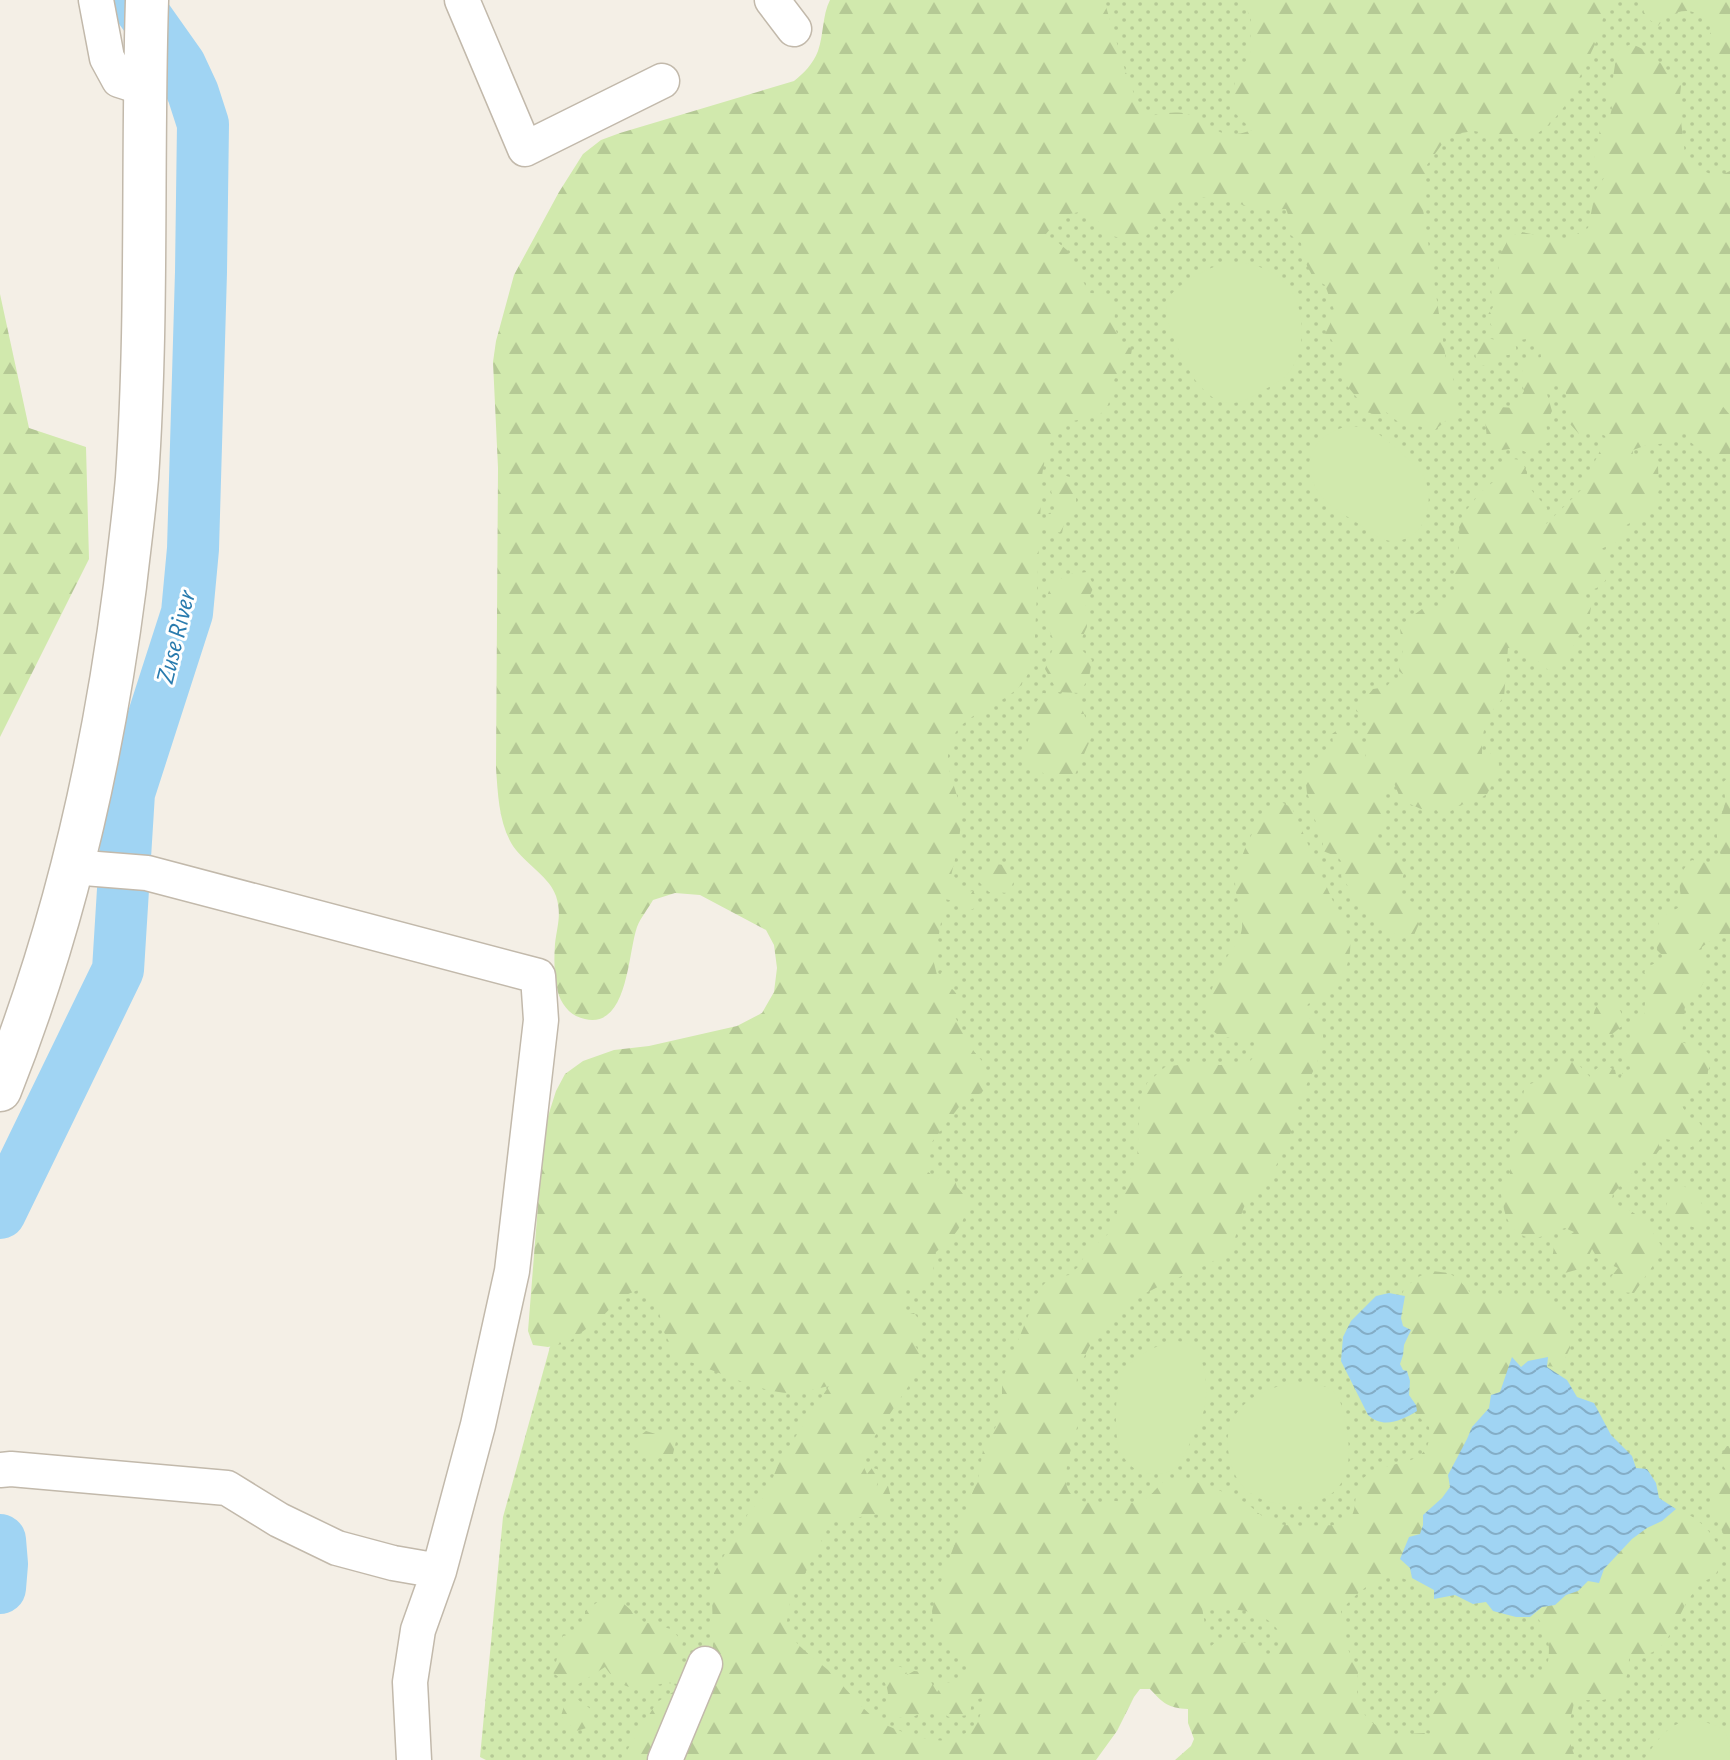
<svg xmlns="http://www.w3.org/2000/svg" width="1730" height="1760" font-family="'Alegreya Sans',sans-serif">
  <defs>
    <pattern id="grass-dots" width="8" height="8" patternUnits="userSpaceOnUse" patternTransform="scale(2)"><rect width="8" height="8" fill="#d1e9ad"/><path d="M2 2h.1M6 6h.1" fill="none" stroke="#b5c995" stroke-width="1.8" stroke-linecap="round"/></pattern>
    <pattern id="forest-firs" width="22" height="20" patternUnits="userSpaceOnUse" patternTransform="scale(2)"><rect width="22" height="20" fill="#d1e9ad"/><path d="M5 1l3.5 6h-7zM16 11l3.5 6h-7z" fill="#b5c995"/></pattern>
    <pattern id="water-waves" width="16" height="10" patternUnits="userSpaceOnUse" patternTransform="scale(2)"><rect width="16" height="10" fill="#a0d4f3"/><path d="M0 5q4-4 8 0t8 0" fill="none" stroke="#84adc6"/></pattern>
  </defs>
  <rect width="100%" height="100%" fill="#f4efe6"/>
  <path fill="url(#grass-dots)" d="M 998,0 L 1730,0 L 1730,1760 L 1324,1760 L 1148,1646 L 1052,1760 L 486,1760 L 480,1757 L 503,1517 L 577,1249 L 815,1152 Z"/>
  <path fill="url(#forest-firs)" fill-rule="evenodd" d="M 830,0 L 1104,0 L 1125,70 L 1143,117 C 1157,115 1173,110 1187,114 C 1216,121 1214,144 1252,130 L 1236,114 L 1231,99 L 1236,78 L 1250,54 L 1251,19 L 1243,0 L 1608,0 L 1597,40 L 1568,102 L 1551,123 L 1533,137 L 1502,136 L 1474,131 L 1461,133 L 1445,140 L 1427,165 L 1423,209 L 1446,360 L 1457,389 L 1455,413 L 1435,430 L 1397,421 L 1386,412 L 1377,415 L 1363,411 L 1358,399 L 1343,381 L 1344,361 L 1331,339 L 1325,334 L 1331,322 L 1337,318 L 1325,285 L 1314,279 L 1304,260 L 1301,243 L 1288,233 L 1290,220 L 1286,209 L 1264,210 L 1223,200 L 1200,197 L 1179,202 L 1143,239 L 1126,239 L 1112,236 L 1098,221 L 1079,212 L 1061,216 L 1046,234 L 1046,241 L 1055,240 L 1067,250 L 1070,263 L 1080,275 L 1089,293 L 1104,294 L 1115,311 L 1114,325 L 1120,342 L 1132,349 L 1130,360 L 1120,375 L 1115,377 C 1112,386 1112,400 1106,408 C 1098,419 1090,418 1078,420 C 1050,424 1046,453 1042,476 L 1034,659 C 1030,669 1027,679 1019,687 C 1001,705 968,712 954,735 C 939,761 956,784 960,808 C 963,830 956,855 951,876 L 955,877 L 960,896 L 965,892 L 973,891 L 978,900 L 975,908 L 964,913 L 957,902 L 945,899 L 934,963 L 937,975 L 944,971 L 950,972 L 953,980 L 951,988 C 959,995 961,1001 961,1012 L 954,1015 L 972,1049 L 982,1061 L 986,1075 L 986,1089 L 975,1097 L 962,1103 L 932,1142 L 925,1158 L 928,1172 L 937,1179 L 944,1176 L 954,1178 L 957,1187 L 967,1198 C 967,1224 954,1237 936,1252 L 932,1278 L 918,1288 L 907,1286 L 902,1316 L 914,1313 L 921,1322 L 919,1337 L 912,1341 L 920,1353 L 919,1364 L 914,1378 L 873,1439 L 862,1463 L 867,1474 L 872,1468 L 877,1469 L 880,1476 L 876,1488 L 883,1484 L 888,1486 L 891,1497 L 882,1503 L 889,1507 L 885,1516 C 867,1510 851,1525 832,1520 L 790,1603 L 786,1627 C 797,1648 811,1655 828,1670 C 844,1685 858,1706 876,1719 C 890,1729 929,1743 946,1740 C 951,1739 959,1736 964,1734 C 978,1727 983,1713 982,1698 L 972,1700 L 970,1715 L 949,1717 L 933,1708 L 915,1716 L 898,1718 L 886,1706 C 890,1693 888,1688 881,1676 L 892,1665 L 905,1668 L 907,1675 L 914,1671 L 925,1672 L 937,1692 L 946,1682 L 958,1684 L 959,1678 L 972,1670 L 940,1636 L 933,1624 L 932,1611 L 935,1598 L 959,1532 L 967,1506 L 978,1479 L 983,1450 L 1000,1419 L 1002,1407 L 1002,1380 L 1037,1294 L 1044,1284 L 1051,1278 L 1069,1275 L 1078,1267 L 1085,1255 L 1108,1234 L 1137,1162 L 1140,1100 L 1147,1083 L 1165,1067 L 1178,1065 L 1246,1065 C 1255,1057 1257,1053 1254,1041 C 1240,1035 1218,1043 1210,1026 C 1201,1007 1217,974 1227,957 C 1231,950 1237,944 1240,936 C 1247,918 1235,901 1235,882 C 1235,866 1261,807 1277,803 C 1284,801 1288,806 1293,810 L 1350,940 C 1352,958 1344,978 1332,991 C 1326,998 1316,1001 1308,1004 L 1305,1012 L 1309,1018 L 1321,1025 C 1322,1032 1324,1037 1323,1043 C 1320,1061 1309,1078 1302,1095 C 1294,1118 1290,1144 1277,1164 C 1268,1179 1253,1188 1246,1203 C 1232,1231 1244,1245 1210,1263 C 1176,1280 1129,1295 1105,1324 C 1094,1337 1083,1356 1078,1373 C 1074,1387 1080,1395 1080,1409 C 1080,1429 1061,1468 1067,1487 C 1072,1502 1089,1503 1103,1504 C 1116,1497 1126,1505 1139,1502 C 1154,1498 1158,1479 1174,1478 C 1188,1476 1231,1495 1244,1502 C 1256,1509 1262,1519 1275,1523 C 1294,1528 1318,1525 1338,1525 C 1366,1518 1346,1491 1367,1475 C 1392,1457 1434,1470 1429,1427 L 1410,1408 L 1397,1370 L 1401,1301 L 1404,1288 L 1420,1276 L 1432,1271 L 1449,1273 L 1458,1279 L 1470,1292 L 1478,1296 L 1528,1295 L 1549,1299 L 1560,1310 L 1570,1327 L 1570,1348 L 1563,1363 L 1558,1367 L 1535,1365 L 1440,1590 C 1420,1595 1416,1582 1399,1577 C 1379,1571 1353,1597 1341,1611 L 1345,1643 L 1358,1670 L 1357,1696 L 1361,1710 L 1370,1721 L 1391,1735 L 1425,1733 L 1435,1735 L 1428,1711 L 1431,1699 L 1442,1687 L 1474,1678 L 1515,1682 L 1529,1681 L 1546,1673 C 1553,1639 1548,1630 1527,1604 L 1661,1508 C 1671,1510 1683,1511 1691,1516 C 1708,1526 1729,1552 1717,1572 C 1713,1579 1709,1578 1703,1582 C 1698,1586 1694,1591 1691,1596 C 1678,1613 1673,1641 1653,1652 C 1647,1655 1637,1656 1629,1658 C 1629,1676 1623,1696 1603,1700 C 1594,1701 1584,1700 1575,1699 L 1570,1720 L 1568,1737 L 1576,1760 L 1175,1760 L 1191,1746 L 1194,1739 L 1188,1723 L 1188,1709 C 1168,1708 1163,1703 1150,1689 L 1140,1689 L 1134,1697 L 1117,1731 L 1096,1760 L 621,1760 L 657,1702 L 683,1686 C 654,1674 634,1708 605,1667 L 574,1687 L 553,1673 L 563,1636 L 585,1631 L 585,1611 L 602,1599 L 623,1603 L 644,1622 L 671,1629 L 683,1642 L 677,1662 L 686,1671 L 713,1653 L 712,1590 L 714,1573 L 749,1512 L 766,1495 L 780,1460 L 829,1386 C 817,1388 805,1393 792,1393 C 764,1394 714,1370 685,1360 L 674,1352 L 663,1330 L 659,1312 L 652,1297 L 638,1290 L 621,1297 L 601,1318 L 567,1343 L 548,1347 L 533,1345 L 528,1331 L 544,1129 L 556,1091 L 565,1074 L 583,1061 L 614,1050 L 649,1046 L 737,1026 L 762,1013 L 774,992 L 777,968 L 774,945 L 766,930 L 700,895 L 675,893 L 653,900 C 648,909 641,917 637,927 C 627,956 628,1039 576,1016 C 566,1011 558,998 557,987 C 554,973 554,958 555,944 C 557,926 562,915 556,896 C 550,878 528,865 516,850 C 499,828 498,796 496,768 L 498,468 L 493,362 L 496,341 L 514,275 L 559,192 L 583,154 L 601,140 L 620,133 L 794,81 C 804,73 813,64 818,51 C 824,34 822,16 830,0 ZM 1202,1607 C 1233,1609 1270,1607 1283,1640 C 1273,1667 1262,1650 1246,1643 C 1240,1641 1233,1640 1226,1640 C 1215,1640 1211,1645 1206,1654 L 1206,1631 Z
    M 1645,0 L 1730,0 L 1730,73 L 1715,61 L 1709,40 L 1711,28 C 1707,23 1701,15 1696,13 C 1682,7 1666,15 1658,26 L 1643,15 Z
    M 1631,44 C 1652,51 1667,69 1681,86 L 1679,104 L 1686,163 L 1717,177 L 1730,171 L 1730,397 L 1720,403 L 1730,415 L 1730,457 L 1708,457 L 1688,440 L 1688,425 L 1671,443 L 1647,445 L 1633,450 L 1632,463 L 1647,453 L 1658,467 L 1659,490 L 1650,511 L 1625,526 L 1620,540 L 1597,551 L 1612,562 C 1607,583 1604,586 1584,593 L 1591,607 L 1588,626 L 1577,638 L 1570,654 L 1560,669 L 1548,670 L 1525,649 L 1508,648 L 1504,697 L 1491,712 L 1485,726 L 1482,739 L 1482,758 L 1494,752 L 1499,764 L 1495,779 L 1487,794 L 1473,803 L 1459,805 L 1448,813 L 1438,812 L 1435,808 L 1421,809 L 1401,800 L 1394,783 L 1384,788 L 1382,823 L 1374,836 L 1382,845 L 1396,855 L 1405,870 L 1401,883 L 1401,894 L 1416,905 L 1421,919 L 1414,935 L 1401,939 C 1378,921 1357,901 1341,876 L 1345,867 L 1338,857 L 1323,851 L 1323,835 L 1314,818 L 1312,805 L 1307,793 L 1305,776 C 1316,761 1317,755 1333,744 L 1332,734 L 1341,727 C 1363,735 1359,741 1367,759 L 1367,718 L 1356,711 C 1361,698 1366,699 1373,689 L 1386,687 L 1393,679 L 1407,678 L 1399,671 L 1403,649 L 1400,629 L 1407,620 L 1422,609 L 1438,610 L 1445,605 L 1456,591 L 1453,577 L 1457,560 L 1460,539 L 1459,526 L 1464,513 L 1481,492 L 1493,482 L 1496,472 L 1505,458 L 1521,460 L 1527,472 L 1527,485 L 1547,508 L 1542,528 L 1581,490 L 1584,480 L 1590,476 L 1594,463 L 1600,451 L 1610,448 L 1605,436 L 1592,429 L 1581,436 L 1570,424 L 1566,404 L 1566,390 L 1557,382 L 1547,394 L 1552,411 L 1546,424 L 1549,442 L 1535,449 L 1532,455 L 1517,448 L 1502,450 L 1487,439 L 1485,419 L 1499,407 L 1515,408 L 1524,391 L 1520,376 L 1526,363 L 1541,357 L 1540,344 L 1526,339 L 1515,341 L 1517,354 L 1499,356 L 1490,368 L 1477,363 L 1474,348 L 1484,338 L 1498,340 L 1487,316 L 1493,307 L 1491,288 L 1498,274 L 1500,255 L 1510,236 L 1522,232 L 1564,241 L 1588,228 L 1596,189 L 1604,178 L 1593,154 L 1598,143 L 1600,129 L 1609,120 L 1612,108 L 1608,92 L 1613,78 L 1617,51 Z
    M 0,294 L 29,428 L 86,447 L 89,559 L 0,737 Z
    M 1060,474 L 1070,477 L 1076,493 L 1076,514 L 1065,518 L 1062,533 L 1050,530 L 1048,514 L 1057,508 L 1051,491 Z
    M 1087,572 L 1094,586 L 1085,607 L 1087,627 L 1078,646 L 1092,660 L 1089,678 L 1079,693 L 1058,692 L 1045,669 L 1055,643 C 1049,631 1042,612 1047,597 C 1050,587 1051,590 1049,578 L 1060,577 L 1069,586 L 1071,574 Z
    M 1043,693 L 1079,700 L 1092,736 L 1074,777 L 1049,778 L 1023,757 L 1034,721 L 1034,705 Z
    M 1730,776 L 1730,935 L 1714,938 L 1694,953 C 1697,957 1701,960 1703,964 C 1710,979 1700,992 1687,999 C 1682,1013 1685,1028 1679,1042 L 1701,1046 L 1713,1058 L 1708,1071 L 1707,1083 C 1697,1086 1692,1088 1690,1099 L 1679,1101 L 1691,1121 L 1699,1122 L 1705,1131 C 1700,1141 1695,1148 1683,1149 L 1675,1141 L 1657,1137 L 1660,1149 L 1652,1160 L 1638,1161 L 1630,1171 L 1635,1182 L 1629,1190 L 1620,1186 L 1613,1194 L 1611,1204 C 1635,1207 1649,1226 1661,1245 L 1652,1267 L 1634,1293 L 1618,1292 L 1611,1277 L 1618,1268 L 1598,1259 L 1592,1249 L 1583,1268 L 1565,1273 L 1552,1260 L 1554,1246 L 1574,1232 L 1565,1228 C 1556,1231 1544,1237 1534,1238 C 1516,1238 1507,1223 1504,1209 C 1502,1195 1496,1190 1510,1180 L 1510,1170 L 1514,1161 L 1509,1145 L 1522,1125 L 1521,1104 L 1525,1086 L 1538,1081 L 1565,1061 L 1576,1062 L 1591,1078 L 1595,1070 L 1602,1064 L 1615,1070 L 1618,1084 L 1623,1072 L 1633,1068 L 1622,1044 L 1632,1037 L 1631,1029 L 1638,1021 L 1645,1016 C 1644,1008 1645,1003 1646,995 C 1647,984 1641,980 1646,967 L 1666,959 L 1657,950 L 1656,934 L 1660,918 L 1683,905 C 1678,888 1677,872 1692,860 L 1713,864 L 1721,856 C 1719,848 1716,839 1717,830 C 1720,809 1730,809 1722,783 Z
    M 993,864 L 1006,865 L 1015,878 L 1009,893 L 989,892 L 978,881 L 979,873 Z
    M 1613,1000 L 1621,1012 L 1622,1026 L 1611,1035 L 1600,1033 L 1592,1023 C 1595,1007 1595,1003 1613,1000 Z
    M 1684,1186 C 1696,1194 1702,1201 1707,1215 L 1699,1229 L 1674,1221 L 1666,1207 L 1669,1195 L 1673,1188 Z
    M 646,1431 L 659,1435 L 666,1432 L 677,1437 L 673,1454 L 650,1461 L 642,1454 L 637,1438 Z
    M 1727,1446 L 1730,1446 L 1730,1545 C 1721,1529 1706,1506 1714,1487 C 1716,1481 1722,1475 1726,1470 L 1718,1459 Z
    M 577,1699 L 592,1710 L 590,1727 L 576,1731 L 561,1716 L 564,1706 Z"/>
  <path fill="#d1e9ad" d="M 1240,262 C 1257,265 1277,271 1288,286 C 1307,310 1307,355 1285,377 C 1279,382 1271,386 1264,390 C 1254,396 1243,403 1230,403 C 1218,403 1208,395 1200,386 C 1188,373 1161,319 1167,302 C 1171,286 1212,265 1227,263 C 1231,262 1236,262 1240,262 Z
    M 1350,426 C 1358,427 1367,427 1374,431 C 1383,436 1420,468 1424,477 C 1435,500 1427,537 1397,541 C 1383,543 1370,532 1359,524 C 1345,515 1330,507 1320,494 C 1296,463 1315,432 1350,426 Z
    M 1176,1341 C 1206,1342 1210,1386 1204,1410 C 1201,1421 1194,1432 1190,1443 C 1186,1452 1182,1463 1174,1469 C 1166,1474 1154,1475 1145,1473 C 1132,1470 1124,1460 1119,1448 C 1114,1434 1115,1383 1123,1371 C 1134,1356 1158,1344 1176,1341 Z
    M 1304,1382 C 1313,1383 1325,1385 1333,1391 C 1342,1400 1344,1414 1346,1425 C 1354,1467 1347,1502 1297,1504 C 1280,1505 1265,1503 1250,1493 C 1240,1486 1234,1475 1231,1463 C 1215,1412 1258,1385 1304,1382 Z
    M 1693,1720 C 1724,1726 1730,1727 1730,1760 L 1643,1760 C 1658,1741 1667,1722 1693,1720 Z"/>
  <path fill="url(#water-waves)" d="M 1389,1293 L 1405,1296 L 1401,1318 L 1403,1326 L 1411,1330 L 1404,1345 L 1403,1355 L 1400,1364 L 1403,1370 L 1407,1371 L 1410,1381 L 1409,1395 L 1416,1405 L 1417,1411 C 1401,1421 1383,1429 1368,1415 L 1341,1361 L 1343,1337 L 1351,1321 L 1376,1296 Z
    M 1512,1357 L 1521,1367 L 1528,1361 L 1548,1357 L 1547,1367 L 1567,1380 L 1577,1397 L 1594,1403 L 1611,1435 L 1632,1456 L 1636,1468 L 1647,1469 L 1656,1483 L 1659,1498 L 1676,1509 L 1662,1521 L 1647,1528 L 1632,1539 L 1604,1569 L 1599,1583 L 1588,1581 L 1578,1591 L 1566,1595 L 1555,1605 L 1542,1607 L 1530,1617 L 1516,1617 L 1493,1611 L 1486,1602 L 1473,1604 L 1455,1595 L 1434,1599 L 1434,1590 L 1412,1578 L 1410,1568 L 1400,1559 L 1409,1537 L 1420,1534 L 1423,1525 L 1423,1515 L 1442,1498 L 1450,1487 L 1448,1475 L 1467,1439 L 1472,1427 L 1489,1408 L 1491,1395 L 1500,1392 Z"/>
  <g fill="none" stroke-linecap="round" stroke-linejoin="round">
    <path stroke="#a0d4f3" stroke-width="52" d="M 0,1213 L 118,970 L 129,793 L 187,613 L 193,549 L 201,272 L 203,124 L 193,93 L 180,65 L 134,0
      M 0,1540 L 2,1564 L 0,1588"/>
    <g stroke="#c2b9ab" stroke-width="37">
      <path id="minor" d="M 96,0 L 107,58 L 119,80 L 144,88
        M 462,0 L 525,149 L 662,81
        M 772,0 L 794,29
        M 72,867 L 147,873 L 538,976 L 541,1020 L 512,1271 L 478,1425 L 439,1571 L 418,1630 L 410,1682 L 414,1760
        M 0,1470 L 11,1469 L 227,1488 L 279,1520 L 337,1548 L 393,1563 L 439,1571
        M 665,1760 L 705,1664"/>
    </g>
    <g stroke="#c2b9ab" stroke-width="45">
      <path id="tertiary" d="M 0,1090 C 64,929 103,758 125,586 C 129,550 134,514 137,478 C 148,319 142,159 147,0"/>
    </g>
    <use href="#minor" stroke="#fff" stroke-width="34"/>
    <use href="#tertiary" stroke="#fff" stroke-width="42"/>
  </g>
  <g text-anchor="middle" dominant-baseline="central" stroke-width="6" stroke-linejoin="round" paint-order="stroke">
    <g font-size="26" font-style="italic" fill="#297bae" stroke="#fff">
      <text transform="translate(176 637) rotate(-76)">Zuse River</text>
    </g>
  </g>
</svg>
